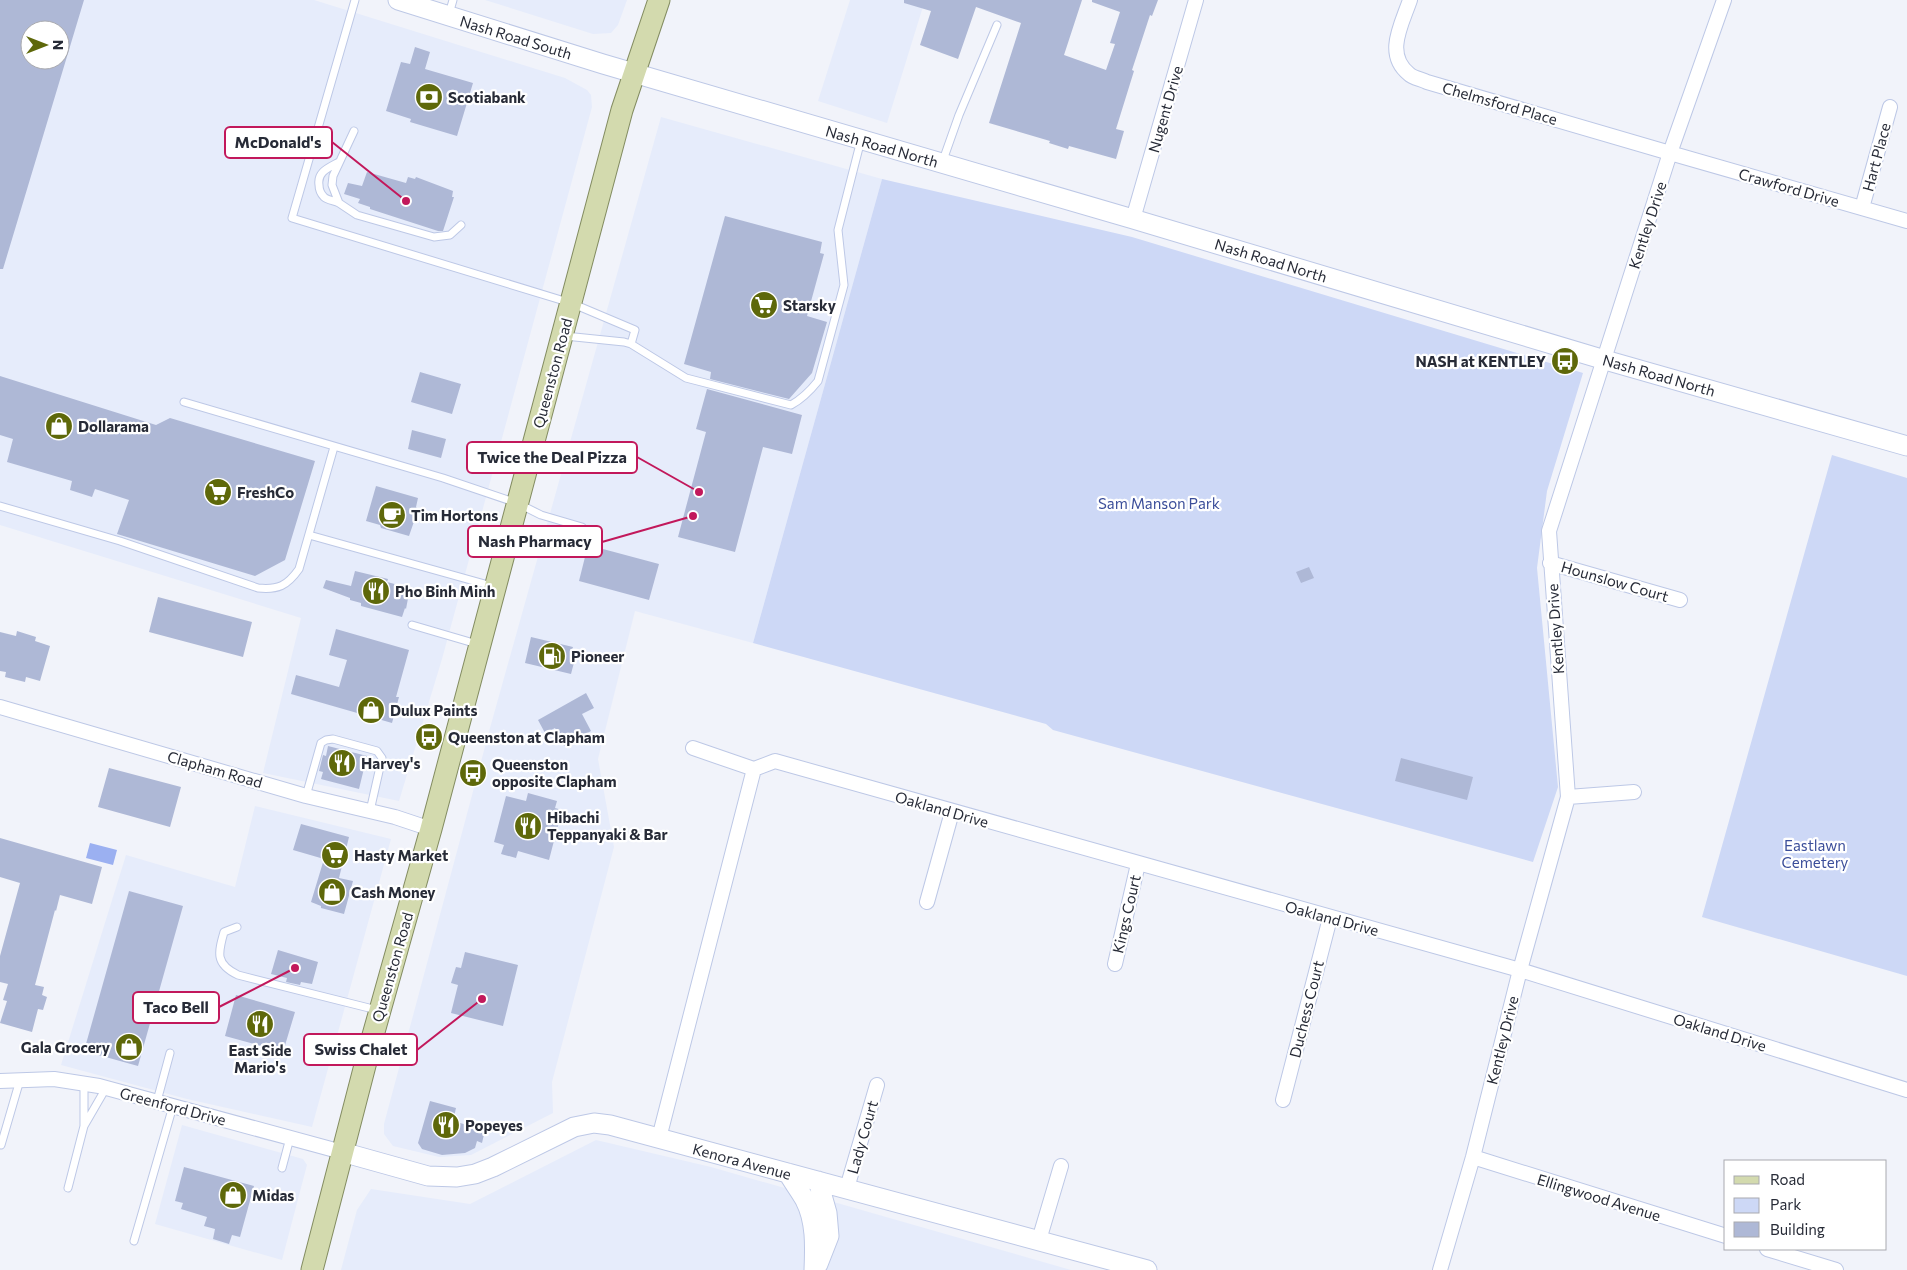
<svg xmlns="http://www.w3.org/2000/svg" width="1907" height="1270" font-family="Commissioner,sans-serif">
  <rect width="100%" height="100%" fill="#f1f3fa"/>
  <path fill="#e6ecfb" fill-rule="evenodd" d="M 0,0 L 314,0 L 565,78 L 587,90 L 591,95 L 592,107 L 442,659 L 399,801 L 263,773 L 301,618 L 0,525 ZM 30,30 L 60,30 L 60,60 L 30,60 Z
    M 485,0 L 627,0 L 618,25 L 611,33 L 593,34 Z
    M 850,0 L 925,0 L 887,123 L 818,101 Z
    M 661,117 L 882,179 L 753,643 L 635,611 L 598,759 L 614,847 L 552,1082 L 553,1113 L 471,1155 L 439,1157 L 393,1146 L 384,1134 L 384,1124 L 490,728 Z
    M 255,806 L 391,839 L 312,1127 L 187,1099 L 61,1065 L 126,855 L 235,887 Z
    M 182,1125 L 303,1159 L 307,1165 L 282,1260 L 155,1224 Z
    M 596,1140 L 711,1167 L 1071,1270 L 341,1270 L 357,1210 L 371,1189 L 470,1204 Z"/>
  <path fill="#cdd8f6" d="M 882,179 L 1132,237 L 1583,373 L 1547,491 L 1537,568 L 1558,787 L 1533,862 L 1053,730 L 1046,724 L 753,643 Z
    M 1832,455 L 1907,478 L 1907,976 L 1702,917 Z"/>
  <path fill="#9bb0f1" d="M 90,843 L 117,850 L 113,865 L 86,858 Z"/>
  <path fill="#aeb8d6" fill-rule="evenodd" d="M 0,0 L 84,0 L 3,269 L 0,269 ZM 30,30 L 60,30 L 60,60 L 30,60 Z
    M 904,0 L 1082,0 L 1064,55 L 1106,70 L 1115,44 L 1110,43 L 1120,12 L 1092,2 L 1092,0 L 1158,0 L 1152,16 L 1150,15 L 1132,70 L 1134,71 L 1116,129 L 1124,131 L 1116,159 L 1069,146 L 1068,149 L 1049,143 L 1050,141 L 989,123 L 1021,23 L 976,7 L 958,59 L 920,45 L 931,11 L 904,3 Z
    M 415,47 L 430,52 L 425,69 L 473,83 L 457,136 L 410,122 L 411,119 L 386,111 L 401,62 L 410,64 Z
    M 367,172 L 406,183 L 408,177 L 415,179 L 416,177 L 453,191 L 452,197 L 454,197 L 443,231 L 438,231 L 370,209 L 370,207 L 358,203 L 360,199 L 344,194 L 348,183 L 362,186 Z
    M 725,216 L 822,242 L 820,253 L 824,254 L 807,316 L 827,322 L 812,373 L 789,399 L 710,379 L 711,372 L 684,364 Z
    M 420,372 L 461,384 L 452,414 L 411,402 Z
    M 0,376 L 156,425 L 170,418 L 315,461 L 285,560 L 255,576 L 117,534 L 129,500 L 95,489 L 92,497 L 70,490 L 72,481 L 7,462 L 13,439 L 0,435 Z
    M 707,389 L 802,415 L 792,454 L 763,447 L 735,552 L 678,537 L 706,432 L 696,429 Z
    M 412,430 L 446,439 L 441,458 L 408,449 Z
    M 376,486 L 418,498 L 416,507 L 418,510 L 409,536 L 381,528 L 380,525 L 366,521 Z
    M 588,545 L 659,564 L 649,600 L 579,581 Z
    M 1309,567 L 1314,578 L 1301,583 L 1296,572 Z
    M 355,571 L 388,579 L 387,582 L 410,588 L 406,609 L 405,608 L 402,617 L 361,606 L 361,603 L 350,600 L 350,598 L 323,588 L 326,580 L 351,586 Z
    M 158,597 L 252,622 L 243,657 L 149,632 Z
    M 336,629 L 409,650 L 396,697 L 399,697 L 392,723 L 291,694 L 296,675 L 339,687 L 347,660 L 329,655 Z
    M 17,631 L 36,637 L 35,641 L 50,646 L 40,681 L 26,677 L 25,682 L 5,677 L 6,672 L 0,671 L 0,632 L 16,636 Z
    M 531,637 L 573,647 L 572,650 L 577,651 L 571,674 L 525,663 Z
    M 586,693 L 594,708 L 582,714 L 591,731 L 564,746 L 555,728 L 545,733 L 538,720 Z
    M 328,746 L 367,756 L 359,789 L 321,779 L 323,772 L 319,771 L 323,755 L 326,756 Z
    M 1401,758 L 1473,777 L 1467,800 L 1395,781 Z
    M 109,768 L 181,787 L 170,827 L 98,807 Z
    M 528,793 L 557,801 L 555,808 L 562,810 L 549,860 L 518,851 L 516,858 L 501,854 L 504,845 L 494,842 L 506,796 L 526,801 Z
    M 301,824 L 349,837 L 339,878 L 353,881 L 344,914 L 321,908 L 321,906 L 311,902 L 324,859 L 293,850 Z
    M 0,838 L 102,867 L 92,904 L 60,895 L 56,911 L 55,910 L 35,985 L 44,987 L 42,995 L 47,997 L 43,1010 L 38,1009 L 32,1032 L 0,1023 L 7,1001 L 3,1000 L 8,984 L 0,982 L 0,956 L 20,883 L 0,877 Z
    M 129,891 L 183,906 L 138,1066 L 84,1051 Z
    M 278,950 L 318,962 L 312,984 L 301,982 L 300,985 L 286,982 L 287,978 L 271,974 Z
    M 465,952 L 518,965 L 503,1026 L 451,1013 L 458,985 L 451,983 L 456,967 L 461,968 Z
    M 236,995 L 295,1012 L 283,1052 L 225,1036 Z
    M 430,1101 L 456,1108 L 453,1121 L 485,1130 L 482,1143 L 477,1141 L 475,1148 L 465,1153 L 442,1155 L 422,1149 L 418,1143 Z
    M 184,1167 L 254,1186 L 240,1237 L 232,1235 L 229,1244 L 213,1239 L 215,1229 L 204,1226 L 207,1217 L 181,1209 L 183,1203 L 175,1201 Z"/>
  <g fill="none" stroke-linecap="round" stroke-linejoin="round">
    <g stroke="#bdc8e6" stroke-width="9">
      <path id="lane" d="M 355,0 L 292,218 L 571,303 L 635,330 L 631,344
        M 449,14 L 453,0
        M 354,131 L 333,176 L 332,185 L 339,203 L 357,215 L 434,237 L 450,235 L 461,225
        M 339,162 C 328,168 317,172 319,185 C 319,189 321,194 324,197 C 327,200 335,201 339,203
        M 942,163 L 959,115 L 997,25
        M 565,336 L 624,342 L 631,344 L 686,378 L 791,405 C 802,399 810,391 818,381 L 844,285 L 838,230 L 861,140
        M 184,402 L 443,478 L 517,503 L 541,515 L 582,527
        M 0,506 L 120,541 L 258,588 C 278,590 287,586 299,569 L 334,447
        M 309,535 L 492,586
        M 412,625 L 477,644
        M 306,796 L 321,743 L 326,740 L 333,739 L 377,751 L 382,758 L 370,811
        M 237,927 L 224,932 C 218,953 215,964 238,975 L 377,1010
        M 84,1084 L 84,1126 L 106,1088
        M 157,1101 L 170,1053
        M 1,1145 L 20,1080
        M 282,1168 L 290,1138
        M 68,1188 L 84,1126
        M 134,1241 L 173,1106"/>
    </g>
    <g stroke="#bdc8e6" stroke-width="16">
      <path id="street" d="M 1410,0 C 1402,24 1384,54 1409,74 C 1413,78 1421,79 1427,82 L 1670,153 L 1907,221
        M 1862,208 L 1890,107
        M 1133,219 L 1196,0
        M 1550,563 L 1680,600
        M 0,707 L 306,796 L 395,817 L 431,829
        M 693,748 L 754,769
        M 1568,797 L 1634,792
        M 927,902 L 952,812
        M 1115,964 L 1138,864
        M 0,1081 L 54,1079 L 99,1086 L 342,1152
        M 1283,1100 L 1330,918
        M 659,1138 L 754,769 L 775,761 L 1520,970 L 1907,1090
        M 1473,1157 L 1726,1236
        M 847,1188 L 877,1085
        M 1039,1240 L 1061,1166
        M 1767,1249 L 1836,1270
        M 1440,1270 L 1473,1157 L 1520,970 L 1568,797 L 1549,531 L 1670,153 L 1724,0"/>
    </g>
    <g stroke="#bdc8e6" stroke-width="21">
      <path id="secondary" d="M 398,0 L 603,64 L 1133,219 L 1605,360 L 1907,446
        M 342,1152 L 428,1176 L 457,1177 L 475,1174 L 493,1167 L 574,1127 L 594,1123 L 610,1125 L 1147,1270
        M 788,1173 C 793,1182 800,1191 805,1200 C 816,1221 815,1247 814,1270
        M 818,1181 L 827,1213 L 829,1236 L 818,1264"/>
    </g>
    <g stroke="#838c61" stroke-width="23">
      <path id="primary" d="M 312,1270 L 370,1046 L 431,829 L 622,110 L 659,0"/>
    </g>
    <use href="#lane" stroke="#fff" stroke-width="7"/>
    <use href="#street" stroke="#fff" stroke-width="14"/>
    <use href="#secondary" stroke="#fff" stroke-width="19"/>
    <use href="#primary" stroke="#d3daae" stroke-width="21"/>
  </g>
  <defs>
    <g id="bank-disc" transform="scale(1.4375)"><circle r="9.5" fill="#5e680a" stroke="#fff"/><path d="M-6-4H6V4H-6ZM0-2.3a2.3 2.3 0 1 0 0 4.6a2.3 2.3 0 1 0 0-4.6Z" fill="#fff"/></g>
    <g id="supermarket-disc" transform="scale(1.4375)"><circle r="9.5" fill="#5e680a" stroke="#fff"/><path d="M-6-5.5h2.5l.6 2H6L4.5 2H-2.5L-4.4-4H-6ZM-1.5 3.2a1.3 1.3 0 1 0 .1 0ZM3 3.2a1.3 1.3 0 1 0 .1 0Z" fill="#fff"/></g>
    <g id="bus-disc" transform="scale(1.4375)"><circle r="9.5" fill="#5e680a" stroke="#fff"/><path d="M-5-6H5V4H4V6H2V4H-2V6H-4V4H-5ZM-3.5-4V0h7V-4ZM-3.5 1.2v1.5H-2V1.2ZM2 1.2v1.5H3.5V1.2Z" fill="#fff"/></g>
    <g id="shop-disc" transform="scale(1.4375)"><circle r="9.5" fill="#5e680a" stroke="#fff"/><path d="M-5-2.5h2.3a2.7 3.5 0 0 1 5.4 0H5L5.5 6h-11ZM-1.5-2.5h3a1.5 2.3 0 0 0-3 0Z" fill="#fff"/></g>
    <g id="cafe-disc" transform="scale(1.4375)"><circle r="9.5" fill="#5e680a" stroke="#fff"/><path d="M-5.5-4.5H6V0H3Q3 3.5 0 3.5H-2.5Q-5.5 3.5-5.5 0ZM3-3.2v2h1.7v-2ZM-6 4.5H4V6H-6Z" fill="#fff"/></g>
    <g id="restaurant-disc" transform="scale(1.4375)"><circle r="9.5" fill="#5e680a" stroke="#fff"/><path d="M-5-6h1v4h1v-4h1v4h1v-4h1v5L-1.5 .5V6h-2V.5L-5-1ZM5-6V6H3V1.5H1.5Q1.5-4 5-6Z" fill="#fff"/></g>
    <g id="fuel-disc" transform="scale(1.4375)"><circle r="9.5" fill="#5e680a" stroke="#fff"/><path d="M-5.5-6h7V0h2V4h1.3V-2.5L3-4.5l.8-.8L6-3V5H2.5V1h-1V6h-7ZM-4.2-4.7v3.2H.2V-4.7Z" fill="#fff"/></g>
  </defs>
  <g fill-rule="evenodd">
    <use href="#bank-disc" x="429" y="97"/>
    <use href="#supermarket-disc" x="764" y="305"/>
    <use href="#bus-disc" x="1565" y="361"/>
    <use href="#shop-disc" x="59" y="426"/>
    <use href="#supermarket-disc" x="218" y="492"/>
    <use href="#cafe-disc" x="392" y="515"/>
    <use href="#restaurant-disc" x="376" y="591"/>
    <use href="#fuel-disc" x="552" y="656"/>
    <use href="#shop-disc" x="371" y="710"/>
    <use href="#bus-disc" x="429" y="737"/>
    <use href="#restaurant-disc" x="342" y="763"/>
    <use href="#bus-disc" x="473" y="773"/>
    <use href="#restaurant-disc" x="528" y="826"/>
    <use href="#supermarket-disc" x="335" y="855"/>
    <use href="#shop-disc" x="332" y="892"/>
    <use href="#restaurant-disc" x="260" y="1024"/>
    <use href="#shop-disc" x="129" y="1047"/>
    <use href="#restaurant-disc" x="446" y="1125"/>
    <use href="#shop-disc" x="233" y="1195"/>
  </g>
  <g text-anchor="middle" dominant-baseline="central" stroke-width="4.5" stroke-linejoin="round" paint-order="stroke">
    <g font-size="15" fill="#272b37" stroke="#fff">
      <text transform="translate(516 37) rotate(17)">Nash Road South</text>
      <text transform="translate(1500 103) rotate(16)">Chelmsford Place</text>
      <text transform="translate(1165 109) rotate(-74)">Nugent Drive</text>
      <text transform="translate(882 146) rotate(16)">Nash Road North</text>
      <text transform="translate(1876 157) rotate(-75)">Hart Place</text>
      <text transform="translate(1789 187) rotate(16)">Crawford Drive</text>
      <text transform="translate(1647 225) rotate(-72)">Kentley Drive</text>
      <text transform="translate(1271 260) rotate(17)">Nash Road North</text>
      <text transform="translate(552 373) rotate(-75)">Queenston Road</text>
      <text transform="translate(1659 375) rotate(16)">Nash Road North</text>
      <text transform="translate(1615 581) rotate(16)">Hounslow Court</text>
      <text transform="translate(1555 629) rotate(-94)">Kentley Drive</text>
      <text transform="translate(215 769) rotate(16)">Clapham Road</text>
      <text transform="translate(942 809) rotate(16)">Oakland Drive</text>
      <text transform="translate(1126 914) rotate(-77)">Kings Court</text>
      <text transform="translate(1332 918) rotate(15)">Oakland Drive</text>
      <text transform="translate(392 967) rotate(-74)">Queenston Road</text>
      <text transform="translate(1306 1009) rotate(-76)">Duchess Court</text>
      <text transform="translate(1720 1032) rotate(17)">Oakland Drive</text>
      <text transform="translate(1502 1040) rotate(-76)">Kentley Drive</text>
      <text transform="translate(173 1106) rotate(15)">Greenford Drive</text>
      <text transform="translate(862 1137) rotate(-74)">Lady Court</text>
      <text transform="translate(742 1161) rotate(15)">Kenora Avenue</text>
      <text transform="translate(1599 1197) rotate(17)">Ellingwood Avenue</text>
    </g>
    <g font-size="15" font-weight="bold" fill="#272b37" stroke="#fff" text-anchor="start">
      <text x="448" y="97">Scotiabank</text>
      <text x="783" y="305">Starsky</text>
      <text x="1546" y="361" text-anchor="end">NASH at KENTLEY</text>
      <text x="78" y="426">Dollarama</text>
      <text x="237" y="492">FreshCo</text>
      <text x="411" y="515">Tim Hortons</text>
      <text x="395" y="591">Pho Binh Minh</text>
      <text x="571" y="656">Pioneer</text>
      <text x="390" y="710">Dulux Paints</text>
      <text x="448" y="737">Queenston at Clapham</text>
      <text x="361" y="763">Harvey's</text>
      <text x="492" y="764">Queenston<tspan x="492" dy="17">opposite Clapham</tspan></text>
      <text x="547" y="817">Hibachi<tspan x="547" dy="17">Teppanyaki &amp; Bar</tspan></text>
      <text x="354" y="855">Hasty Market</text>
      <text x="351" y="892">Cash Money</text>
      <text x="110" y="1047" text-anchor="end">Gala Grocery</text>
      <text x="260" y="1050" text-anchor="middle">East Side<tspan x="260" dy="17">Mario's</tspan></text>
      <text x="465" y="1125">Popeyes</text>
      <text x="252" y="1195">Midas</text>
    </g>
    <g font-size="15" fill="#3b4e9a" stroke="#fff">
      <text x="1159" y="503">Sam Manson Park</text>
      <text x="1815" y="845">Eastlawn<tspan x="1815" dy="17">Cemetery</tspan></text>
    </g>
  </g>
  <path fill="none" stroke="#c2185b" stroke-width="2" d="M406 201L332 142M699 492L637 457M693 516L602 542M295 968L219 1007M482 999L417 1050"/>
  <g fill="#c2185b" stroke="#fff" stroke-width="2">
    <circle cx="406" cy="201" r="5"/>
    <circle cx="699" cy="492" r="5"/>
    <circle cx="693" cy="516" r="5"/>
    <circle cx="295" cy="968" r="5"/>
    <circle cx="482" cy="999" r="5"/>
  </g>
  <g fill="#fff" stroke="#c2185b" stroke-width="2">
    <rect x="225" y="127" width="107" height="31" rx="5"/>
    <rect x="467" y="442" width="170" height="31" rx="5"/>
    <rect x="468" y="526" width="134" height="31" rx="5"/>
    <rect x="133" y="992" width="86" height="31" rx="5"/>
    <rect x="304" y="1034" width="113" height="31" rx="5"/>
  </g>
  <g font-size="16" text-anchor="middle" font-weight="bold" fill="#272b37">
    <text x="278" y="148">McDonald's</text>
    <text x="552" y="463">Twice the Deal Pizza</text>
    <text x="535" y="547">Nash Pharmacy</text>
    <text x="176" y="1013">Taco Bell</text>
    <text x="361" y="1055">Swiss Chalet</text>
  </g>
  <rect x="1724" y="1160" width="162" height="90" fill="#ffffff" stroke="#a9aaaf"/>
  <rect x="1734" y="1176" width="25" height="8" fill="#d3daae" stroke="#a9aaaf"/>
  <text x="1770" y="1185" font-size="15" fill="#272b37">Road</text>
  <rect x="1734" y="1198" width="25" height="15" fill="#cdd8f6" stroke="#a9aaaf"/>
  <text x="1770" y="1210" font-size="15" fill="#272b37">Park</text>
  <rect x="1734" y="1222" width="25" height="15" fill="#aeb8d6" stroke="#a9aaaf"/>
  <text x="1770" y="1235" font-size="15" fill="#272b37">Building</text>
  <g transform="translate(45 45) rotate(90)"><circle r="24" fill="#ffffff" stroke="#a9aaaf"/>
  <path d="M0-4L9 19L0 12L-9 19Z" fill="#5e680a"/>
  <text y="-8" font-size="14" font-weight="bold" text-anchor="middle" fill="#272b37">N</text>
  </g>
</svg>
